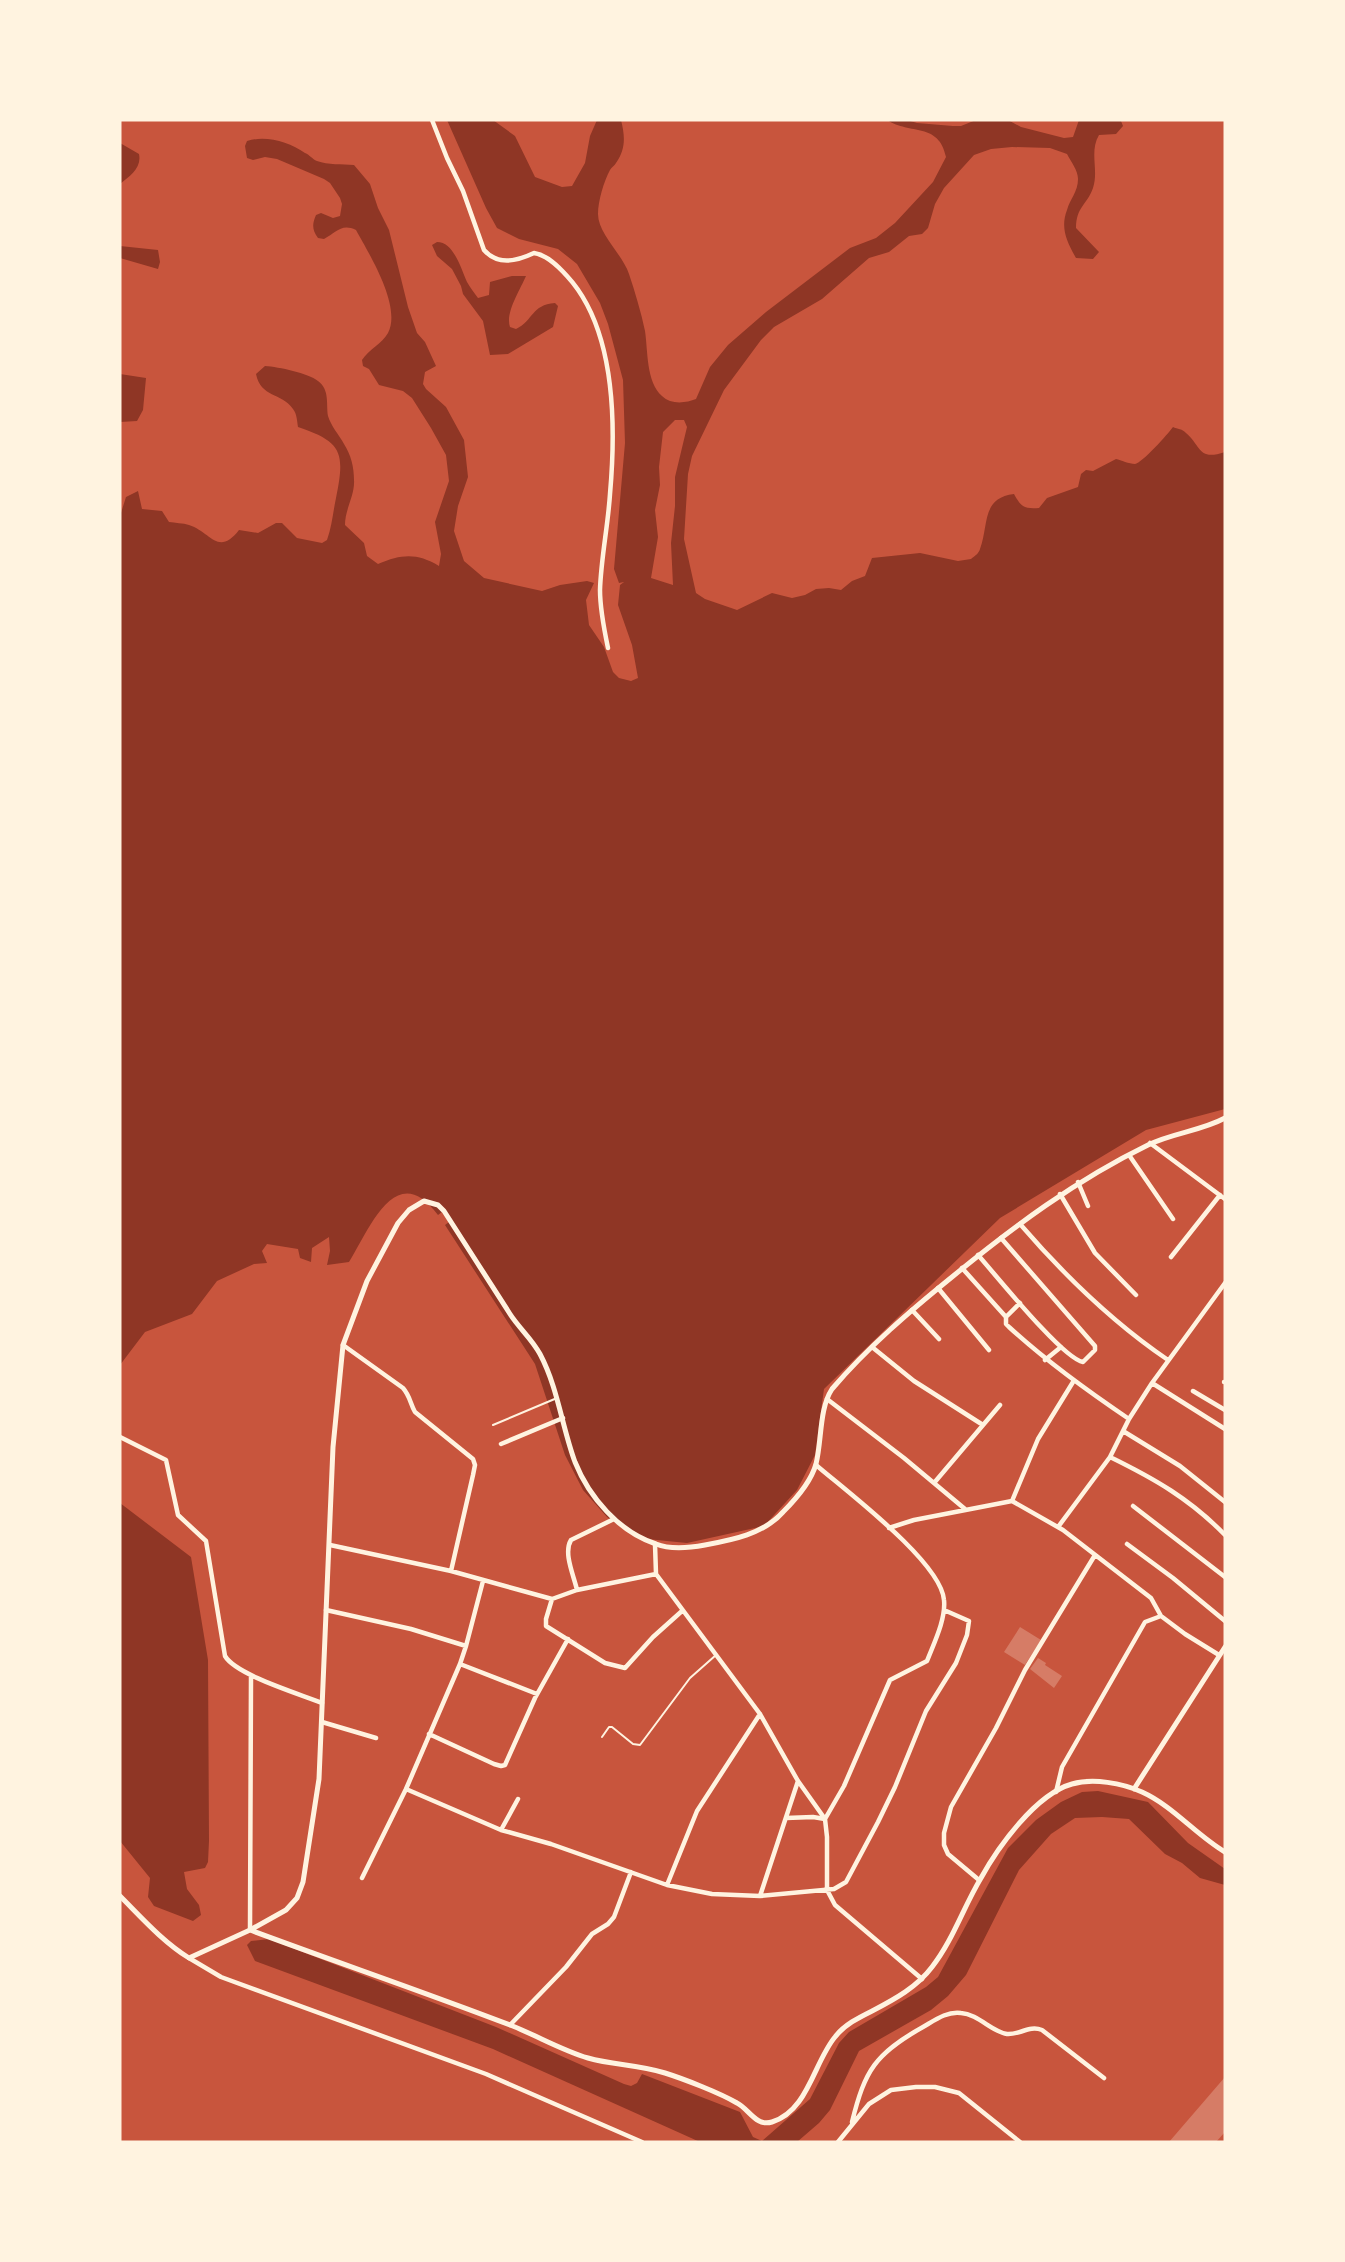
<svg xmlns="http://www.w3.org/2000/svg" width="1345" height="2262" font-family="'Titillium Web',sans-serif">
  <rect width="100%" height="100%" fill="#c8553d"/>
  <path fill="#8f3625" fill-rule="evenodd" d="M 447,120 L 493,120 L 515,136 L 535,177 L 562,187 L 572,186 L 585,163 L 590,136 L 597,120 L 621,120 C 625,136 626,149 616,163 C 615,165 611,168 610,170 C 604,181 598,201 598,214 C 598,234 623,255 629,274 C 635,292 641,312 645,331 C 648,351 646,382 662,396 C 671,405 686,403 696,399 L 710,367 L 728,345 L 766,312 L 850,248 L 876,238 L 895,223 L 933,182 L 946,157 C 939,122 910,135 887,120 L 907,120 L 917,123 L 953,126 L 961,126 L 976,120 L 1008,120 L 1021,127 L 1064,138 L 1073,137 L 1079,120 L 1121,121 L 1123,126 L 1116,134 L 1099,135 C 1089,152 1099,170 1093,188 C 1087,205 1076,207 1076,228 L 1099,252 L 1093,259 L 1076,258 C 1067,242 1060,228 1067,210 C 1070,199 1078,192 1078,179 C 1078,170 1071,162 1067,154 L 1050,148 L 1012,147 L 991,149 L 974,155 L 944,188 L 935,204 L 928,228 L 922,234 L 909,236 L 889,252 L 869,258 L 822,299 L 774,327 L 761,340 L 724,390 L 692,456 L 688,474 L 684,539 L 696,593 L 705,599 L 737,610 L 772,593 L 792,598 L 805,595 L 816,589 L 829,588 L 841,590 L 852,581 L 865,576 L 872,558 L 920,553 L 958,561 L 971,559 C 975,556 979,553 980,549 C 989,525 981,498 1014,494 C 1021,507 1024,509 1039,508 L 1047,498 L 1078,487 L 1081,474 L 1086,470 L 1093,471 L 1116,459 C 1121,460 1129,464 1135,464 C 1142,463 1168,434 1173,427 C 1177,429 1183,429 1186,433 C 1202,447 1198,461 1225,452 L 1225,1109 L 1146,1130 L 1000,1218 L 824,1389 L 815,1455 L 797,1490 L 764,1526 L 687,1543 L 637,1538 L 607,1517 L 583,1490 L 565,1455 L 535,1364 L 445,1225 L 449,1222 L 442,1212 L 438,1215 C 396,1158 370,1228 349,1262 L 327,1265 L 330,1251 L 329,1237 L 312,1248 L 311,1262 L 300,1258 L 298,1249 L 267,1244 L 262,1251 L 267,1263 L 254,1264 L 217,1281 L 192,1314 L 145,1332 L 120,1365 L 120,516 L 126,497 L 138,491 L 142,509 L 162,511 L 169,522 C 175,523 183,523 189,525 C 211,532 218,557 239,530 L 258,533 L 276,523 L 282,523 L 297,538 L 322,543 L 327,540 C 332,526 333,512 336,498 C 345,453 343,442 298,427 C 297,421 297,414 293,409 C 281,392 261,398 256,374 L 265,366 C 279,367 308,373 318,381 C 330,390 326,404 328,416 C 331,426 339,435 344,444 C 351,455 354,467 354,480 C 355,495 345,509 345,525 L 364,543 L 367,556 L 378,564 C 402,554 417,553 439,566 L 441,554 L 435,522 L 449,481 L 446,455 L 431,428 L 412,398 L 403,391 L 379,385 L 369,369 L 363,366 L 362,360 C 369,349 382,344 388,333 C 402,306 369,254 356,230 C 341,223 336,233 324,239 L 318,238 C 312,230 312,224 316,215 L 321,213 L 333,218 L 340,216 L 342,204 L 340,198 L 330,183 L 324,179 L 277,159 L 265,157 L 253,160 L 247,158 L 245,146 L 247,141 C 266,135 289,142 305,153 C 310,155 312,159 317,161 C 328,165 342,164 354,165 L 370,184 L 378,208 L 389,230 L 408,307 L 417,333 L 425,342 L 436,366 L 425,372 L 423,384 L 426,389 L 446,407 L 464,440 L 468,477 L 458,506 L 454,531 L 464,561 L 484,578 L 542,591 L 560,585 L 587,581 L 594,583 L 586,600 L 589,625 L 604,647 L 613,672 L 619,678 L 631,681 L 638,678 L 632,645 L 618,605 L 620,585 L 624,582 L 619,583 L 614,569 L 625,443 L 623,380 L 608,324 L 600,303 L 577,264 L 558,249 L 519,239 L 497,228 L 486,208 ZM 675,420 L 684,420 L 687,427 L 675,477 L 675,506 L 671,543 L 673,585 L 651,578 L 658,537 L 655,510 L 660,485 L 659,467 L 663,432 Z
    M 120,143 L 139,154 C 142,168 130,176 120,184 Z
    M 437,242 C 454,242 461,269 467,282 C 470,287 474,293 478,298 L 489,295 L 490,282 L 512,276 L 526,276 C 520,290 505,313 510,327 L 516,329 C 534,320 531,305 555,303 L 558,306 L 553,327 L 508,354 L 490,355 L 483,321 L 463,294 L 461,286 L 452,269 L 437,256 L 432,245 Z
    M 120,246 L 158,250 L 160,262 L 158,269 L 120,258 Z
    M 120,374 L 146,378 L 143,410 L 137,421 L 120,422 Z
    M 120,1503 L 191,1557 L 208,1660 L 209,1841 L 208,1862 L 205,1868 L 184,1872 L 187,1889 L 199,1905 L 201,1915 L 193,1921 L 154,1906 L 148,1897 L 150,1878 L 120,1841 Z
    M 1098,1791 L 1148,1802 L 1188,1843 L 1225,1869 L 1225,1885 L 1200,1878 L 1182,1863 L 1165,1854 L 1129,1819 L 1102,1817 L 1075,1818 L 1051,1834 L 1019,1870 L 966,1975 L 948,1996 L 931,2010 L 859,2051 L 830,2110 L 819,2123 L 797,2142 L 700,2142 L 493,2049 L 255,1961 L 247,1945 L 251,1941 L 269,1939 L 496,2027 L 624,2084 L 631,2086 L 637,2083 L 642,2074 L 740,2112 L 753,2137 L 762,2141 L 810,2099 L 839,2043 L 849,2032 L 926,1987 L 938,1977 L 1008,1848 L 1036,1820 L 1061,1802 L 1082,1792 Z"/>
  <path fill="#d67c66" d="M 1020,1627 L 1041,1640 L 1025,1665 L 1004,1652 Z
    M 1038,1658 L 1046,1663 L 1045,1665 L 1062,1676 L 1054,1688 L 1030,1669 Z
    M 1225,2077 L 1225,2132 L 1216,2142 L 1169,2142 Z"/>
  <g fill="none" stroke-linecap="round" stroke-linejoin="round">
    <path stroke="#fff3e0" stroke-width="2" d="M 493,1425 L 557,1398
      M 602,1737 L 609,1727 L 612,1727 L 633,1744 L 640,1745 L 690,1678 L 716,1655"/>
    <path stroke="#fff3e0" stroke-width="4.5" d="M 432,120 L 447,158 L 463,191 L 484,250 C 498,266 517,261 534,253 C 547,255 558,266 567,276 C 616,329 616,426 610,494 C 608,526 601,558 600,590 C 600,609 604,629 608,648
      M 1150,1143 L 1225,1199
      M 1129,1155 L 1173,1219
      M 1078,1182 L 1088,1206
      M 1060,1194 L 1095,1253 L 1136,1295
      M 1020,1224 C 1064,1275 1112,1322 1168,1360
      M 978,1255 C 995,1274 1063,1359 1083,1362 L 1095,1350 L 1095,1346 L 1001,1238
      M 1171,1257 L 1220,1195
      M 962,1268 L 1006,1317 L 1006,1324 L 1009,1327 C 1047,1362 1086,1390 1129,1419
      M 938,1288 L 989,1350
      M 912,1310 L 939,1339
      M 1006,1317 L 1020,1303
      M 343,1345 L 403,1388 C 410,1396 410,1403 415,1412 L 473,1459 L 475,1465 L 473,1475 L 451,1571
      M 872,1347 L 914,1381 L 983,1425
      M 1045,1360 L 1061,1347
      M 1224,1382 L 1225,1382
      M 1152,1383 L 1225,1429
      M 1193,1391 L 1225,1410
      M 827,1399 L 904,1458 L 965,1509
      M 1123,1431 L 1180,1466 L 1225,1502
      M 120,1437 L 166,1460 L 178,1515 L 206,1541 L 225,1656 C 236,1675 300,1694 322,1703
      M 501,1444 L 563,1418
      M 1110,1457 C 1155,1479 1190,1499 1225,1535
      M 934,1483 L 1000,1405
      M 1012,1501 L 1038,1439 L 1073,1382
      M 1133,1506 L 1225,1577
      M 1058,1527 L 1110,1457 L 1129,1419 L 1152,1383 L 1225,1283
      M 889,1528 L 914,1520 L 1012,1501 L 1063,1530 L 1151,1598 L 1161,1616 L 1185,1634 L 1219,1655
      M 655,1544 L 656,1574 L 760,1714 L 798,1781 L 825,1819 L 827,1837 L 827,1890 L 835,1905 L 922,1979
      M 1127,1544 L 1173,1578 L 1225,1621
      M 330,1545 L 451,1571 L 552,1599 L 577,1590 L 656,1574
      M 577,1590 C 574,1576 563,1553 571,1540 L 614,1519
      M 552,1599 L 546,1619 L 546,1626 L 605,1663 L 625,1668 L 653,1637 L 682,1611
      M 326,1610 L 411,1629 L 466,1646
      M 460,1664 L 537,1694
      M 322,1722 L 376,1738
      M 429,1734 L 494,1764 L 501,1766 L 505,1765 L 535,1698 L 568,1639
      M 406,1789 L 501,1830 L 551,1844 L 667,1885 L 712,1894 L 760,1896 L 834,1889 L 846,1882 L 878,1822 L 895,1787 L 926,1711 L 956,1663 L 967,1635 L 969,1621 L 944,1610
      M 1056,1792 L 1062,1767 L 1145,1622 L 1161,1616
      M 786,1818 L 813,1817 L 825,1819 L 844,1786 L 890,1680 L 927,1661 C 934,1643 946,1619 944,1600 C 941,1562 846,1491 816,1465
      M 501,1830 L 518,1799
      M 362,1878 L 406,1789 L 460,1664 L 466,1646 L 483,1581
      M 979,1880 L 948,1854 L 944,1845 L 944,1833 L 951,1807 L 996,1728 L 1025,1670 L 1095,1555
      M 667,1885 L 697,1811 L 760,1714
      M 760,1896 L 798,1781
      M 250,1930 L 251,1676
      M 189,1958 L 221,1977 L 486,2074 L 642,2142
      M 510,2025 L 566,1967 L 592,1934 L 608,1924 L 614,1917 L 631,1872
      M 852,2122 C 865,2070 875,2054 923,2027 C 935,2020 947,2011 961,2013 C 978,2014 992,2032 1007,2034 C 1020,2035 1029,2025 1042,2030 L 1104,2078
      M 838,2142 L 869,2104 L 891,2090 L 916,2087 L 935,2087 L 959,2093 L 1020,2142"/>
    <path stroke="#fff3e0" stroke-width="5" d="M 1134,1789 L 1225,1647
      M 120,1896 C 142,1918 162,1941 189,1958 L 250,1930 L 286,1910 L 297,1898 L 303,1882 L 319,1779 L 333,1447 L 343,1345 L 367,1281 L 398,1223 L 409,1210 L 424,1201 L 438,1205 L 444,1211 C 466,1245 488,1280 510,1314 C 519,1328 532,1339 540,1354 C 558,1388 562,1427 575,1462 C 589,1497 619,1532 656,1544 C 671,1550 689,1548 705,1545 C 732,1540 764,1534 783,1512 C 796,1499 811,1482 816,1464 C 822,1440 819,1409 832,1389 C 868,1347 910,1311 952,1277 C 1013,1227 1076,1180 1148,1145 C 1172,1133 1201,1131 1225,1118
      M 250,1930 C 336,1962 424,1992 510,2025 C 536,2035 561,2050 588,2058 C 613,2065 640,2065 665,2073 C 684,2079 720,2093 737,2103 C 749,2109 756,2127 772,2122 C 808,2111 814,2062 835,2037 C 845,2024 860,2017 874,2010 C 895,1999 917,1987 932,1967 C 953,1940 963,1908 981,1878 C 998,1847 1036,1794 1072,1784 C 1093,1778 1122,1783 1142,1792 C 1173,1806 1196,1835 1225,1852"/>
  </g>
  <rect width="1345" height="2262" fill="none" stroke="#fff3e0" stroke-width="243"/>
</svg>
